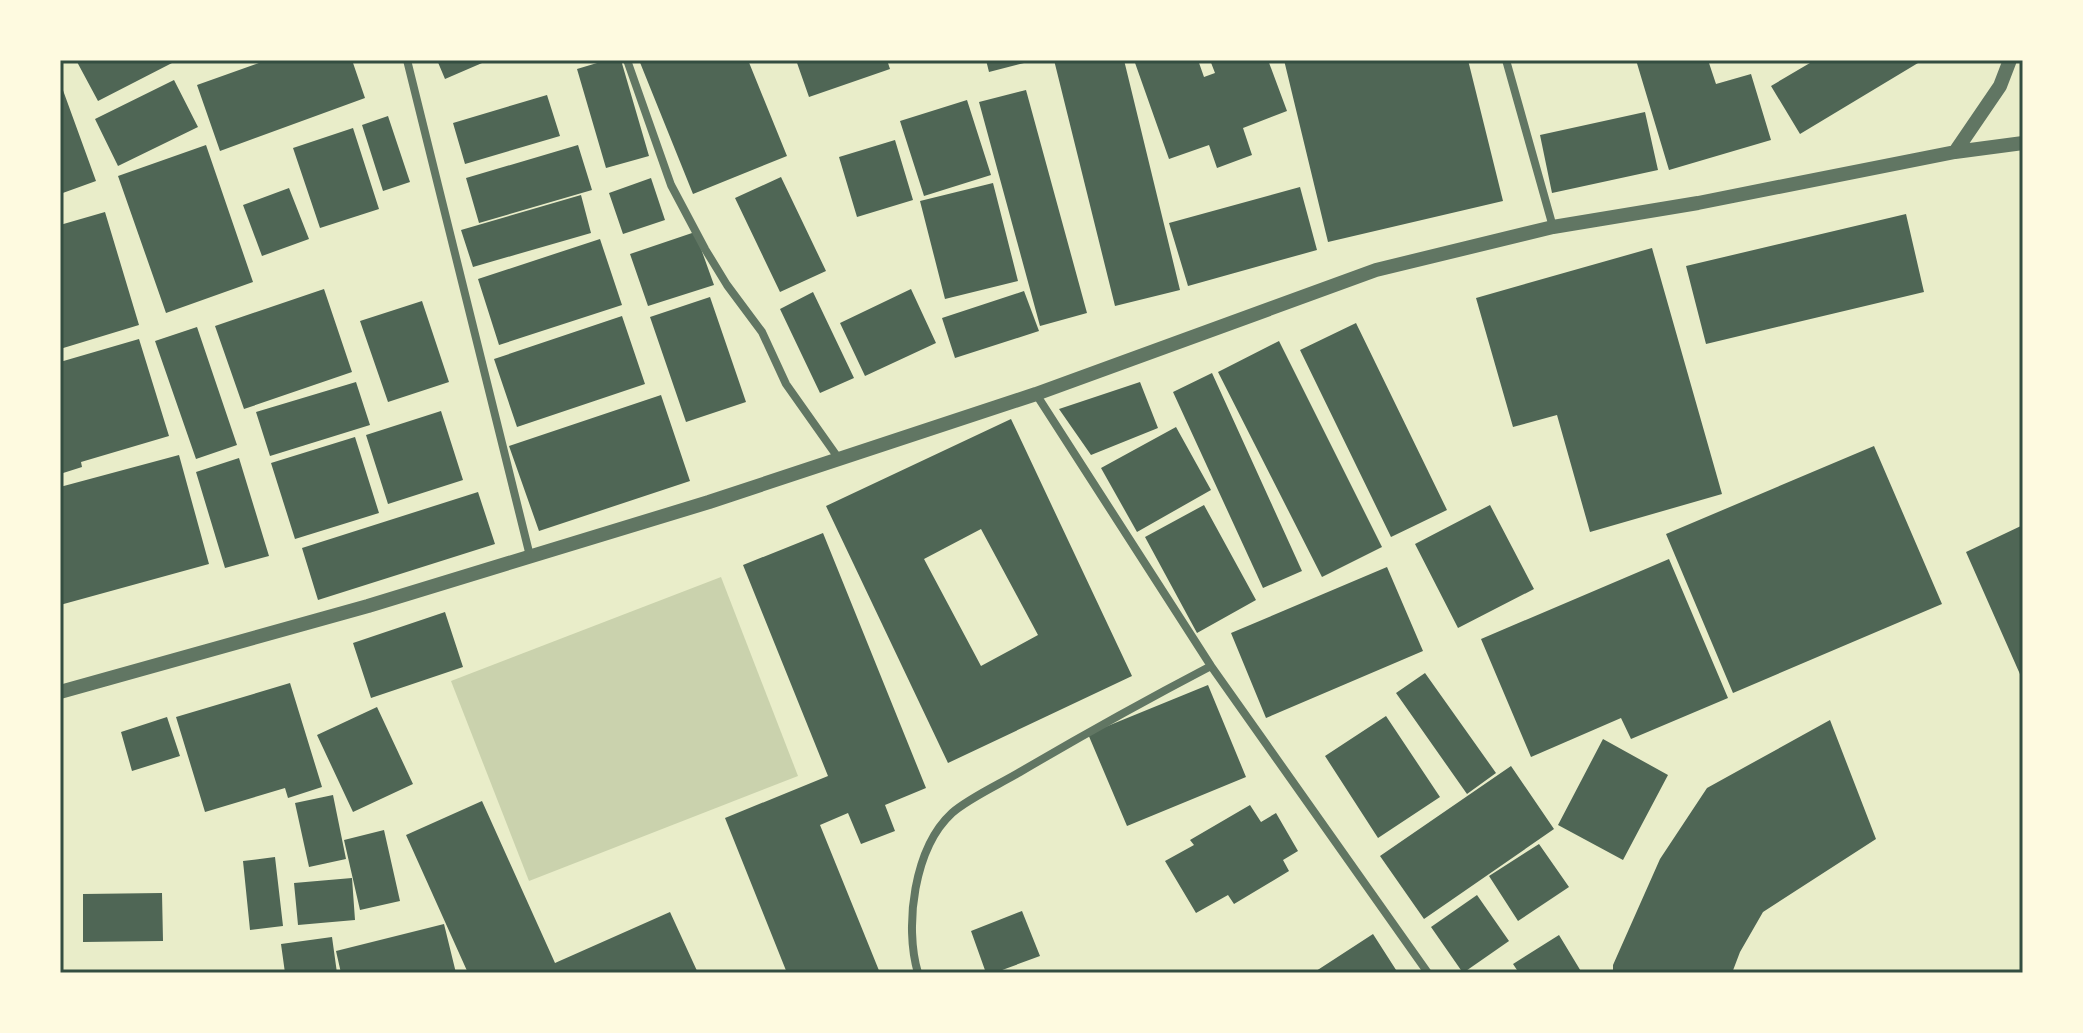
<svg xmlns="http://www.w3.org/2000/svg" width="2083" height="1033" font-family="Arial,sans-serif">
  <rect width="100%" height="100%" fill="#e9edc9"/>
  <path fill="#cad2ad" d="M 721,577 L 798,776 L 529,881 L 451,681 Z"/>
  <path fill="#4f6655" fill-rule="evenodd" d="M 76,60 L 170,60 L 172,63 L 98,101 Z
    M 267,60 L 352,60 L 365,98 L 220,151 L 197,85 Z
    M 437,60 L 489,60 L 445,79 Z
    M 607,60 L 621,60 L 649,156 L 606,168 L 577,69 Z
    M 639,60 L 748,60 L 787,156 L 693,194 Z
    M 796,60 L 887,60 L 890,69 L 809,97 Z
    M 986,60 L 1031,60 L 1032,61 L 989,72 Z
    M 1054,60 L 1124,60 L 1180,290 L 1115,306 Z
    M 1134,60 L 1198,60 L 1204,77 L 1215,73 L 1210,60 L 1268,60 L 1287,111 L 1243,128 L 1252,155 L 1217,168 L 1209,145 L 1169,159 Z
    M 1284,60 L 1468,60 L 1503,201 L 1328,242 Z
    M 1636,60 L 1708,60 L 1716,84 L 1751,74 L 1771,140 L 1669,170 Z
    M 1815,60 L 1923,60 L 1800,134 L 1771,86 Z
    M 174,80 L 198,127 L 118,166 L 95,119 Z
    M 60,82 L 96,181 L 60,194 Z
    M 1026,90 L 1087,313 L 1040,326 L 979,102 Z
    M 547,95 L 560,136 L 465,164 L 453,123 Z
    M 967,100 L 991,175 L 924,196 L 900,121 Z
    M 1645,112 L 1658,170 L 1552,193 L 1540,135 Z
    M 388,116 L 410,182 L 383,191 L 362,125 Z
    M 353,128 L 379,209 L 320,228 L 293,148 Z
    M 895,140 L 913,200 L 857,217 L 839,157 Z
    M 206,145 L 253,282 L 166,313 L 118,176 Z
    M 578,145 L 592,190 L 479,223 L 466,178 Z
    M 781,177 L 826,271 L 780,292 L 735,198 Z
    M 651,178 L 665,220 L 623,234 L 609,193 Z
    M 993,183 L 1018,281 L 945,299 L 920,201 Z
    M 1300,187 L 1317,250 L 1188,286 L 1169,223 Z
    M 289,188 L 309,239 L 262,256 L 243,205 Z
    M 581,195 L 591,233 L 473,267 L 461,230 Z
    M 105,212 L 139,325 L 60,349 L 60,225 Z
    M 1906,214 L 1924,292 L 1706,344 L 1686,266 Z
    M 695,232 L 714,285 L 648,306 L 630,254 Z
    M 600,239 L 622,305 L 499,345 L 478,279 Z
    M 1652,248 L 1722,494 L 1590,532 L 1557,415 L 1513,427 L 1476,298 Z
    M 324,289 L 352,372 L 244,409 L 215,326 Z
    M 911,289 L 936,343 L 865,376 L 840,323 Z
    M 1024,291 L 1039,331 L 955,358 L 942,318 Z
    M 813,292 L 854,378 L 820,393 L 780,309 Z
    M 710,297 L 746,402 L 686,422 L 650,317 Z
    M 422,301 L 449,382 L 388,402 L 360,321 Z
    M 622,316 L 645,384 L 517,427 L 494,359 Z
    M 1356,323 L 1447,510 L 1391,537 L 1300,350 Z
    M 197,327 L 237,445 L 196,459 L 155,341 Z
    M 139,339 L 169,436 L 81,462 L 82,467 L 60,474 L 60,362 Z
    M 1279,341 L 1382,547 L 1322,577 L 1218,372 Z
    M 1212,373 L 1302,571 L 1263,588 L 1173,392 Z
    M 356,382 L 370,425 L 270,456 L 256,412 Z
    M 1140,382 L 1158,428 L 1091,455 L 1059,409 Z
    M 661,395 L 690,481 L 539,531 L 509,446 Z
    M 441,411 L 463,480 L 388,504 L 366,435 Z
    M 1011,419 L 1132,676 L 948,763 L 826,506 ZM 981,529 L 1038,635 L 981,666 L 924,559 Z
    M 1176,427 L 1211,490 L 1137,532 L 1101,468 Z
    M 355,437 L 379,513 L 295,539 L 271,463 Z
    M 1874,446 L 1942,604 L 1733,693 L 1666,534 Z
    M 179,455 L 209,564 L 60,605 L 60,487 Z
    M 239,458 L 269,556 L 225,568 L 196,472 Z
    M 478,492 L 495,544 L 318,600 L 302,548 Z
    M 1204,505 L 1256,600 L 1197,633 L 1145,537 Z
    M 1490,505 L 1534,589 L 1458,628 L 1415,544 Z
    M 2023,525 L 2023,681 L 1966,552 Z
    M 823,533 L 926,788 L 885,805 L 895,831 L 861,844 L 848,813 L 820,825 L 880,973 L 787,973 L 725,818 L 828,776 L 743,565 Z
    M 1669,559 L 1728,698 L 1631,739 L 1621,718 L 1531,757 L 1481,639 Z
    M 1387,567 L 1423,651 L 1266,718 L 1231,633 Z
    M 445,612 L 463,667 L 371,698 L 353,643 Z
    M 1425,673 L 1496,773 L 1467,794 L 1396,693 Z
    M 290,683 L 322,787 L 288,798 L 285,788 L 205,812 L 176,717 Z
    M 1208,685 L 1246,777 L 1127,826 L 1088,734 Z
    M 377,707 L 413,784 L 353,812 L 317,735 Z
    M 1386,716 L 1440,797 L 1378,838 L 1325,756 Z
    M 167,717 L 180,756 L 132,771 L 121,732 Z
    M 1830,720 L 1876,839 L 1763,912 L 1740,952 L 1732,973 L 1613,973 L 1613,965 L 1660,859 L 1707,788 Z
    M 1603,739 L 1668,775 L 1623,860 L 1558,825 Z
    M 1511,766 L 1554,829 L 1424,919 L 1380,856 Z
    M 333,795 L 346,859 L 309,867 L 295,803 Z
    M 482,801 L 555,963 L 670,912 L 698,973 L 468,973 L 406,835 Z
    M 1250,805 L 1261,822 L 1276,813 L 1298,851 L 1283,860 L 1289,871 L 1234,904 L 1228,895 L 1196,913 L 1165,861 L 1194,845 L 1190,840 Z
    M 384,830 L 400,901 L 360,910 L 344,840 Z
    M 1539,844 L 1569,887 L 1518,921 L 1489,876 Z
    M 275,857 L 283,926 L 250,930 L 243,861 Z
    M 352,878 L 355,920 L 298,925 L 294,883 Z
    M 162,893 L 163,941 L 83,942 L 83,894 Z
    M 1477,895 L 1509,941 L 1463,973 L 1431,927 Z
    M 1022,911 L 1040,956 L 994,973 L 986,973 L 971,931 Z
    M 444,924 L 456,973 L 341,973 L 336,951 Z
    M 1373,934 L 1398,973 L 1313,973 Z
    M 1559,935 L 1582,973 L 1519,973 L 1513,964 Z
    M 332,937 L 337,973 L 285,973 L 281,944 Z"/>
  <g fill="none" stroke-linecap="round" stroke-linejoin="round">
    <path stroke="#617663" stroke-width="8" d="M 407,60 L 530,556
      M 627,60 L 671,185 L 705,249 L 727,285 L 762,332 L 786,384 L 839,459
      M 1506,60 L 1553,227
      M 1036,394 L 1211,666 L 1428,973
      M 918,973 C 904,926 914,848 952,813 C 969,798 1000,784 1020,772 C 1083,735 1146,700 1211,666"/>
    <path stroke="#617663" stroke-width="14" d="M 1955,152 L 2000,86 L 2010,60
      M 60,692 L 368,606 L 709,502 L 1036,394 L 1376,270 L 1553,227 L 1698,203 L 1955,152 L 2023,143"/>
  </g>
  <rect width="2083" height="1033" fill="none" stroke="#fefae0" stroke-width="124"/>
  <rect x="62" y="62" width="1959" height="909" fill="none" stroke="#344e41" stroke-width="3"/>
</svg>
